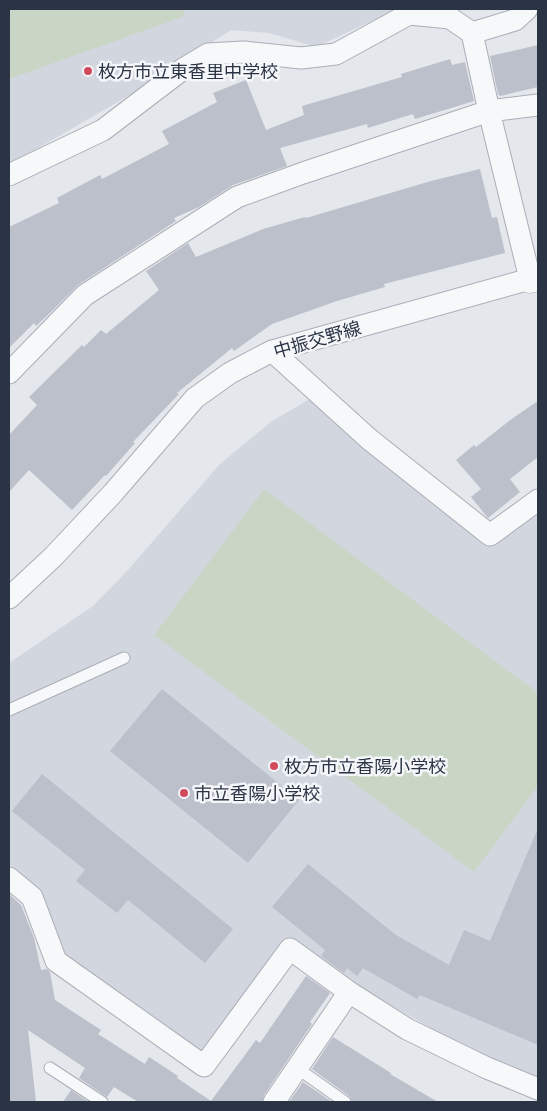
<svg xmlns="http://www.w3.org/2000/svg" width="547" height="1111" font-family="'Exo 2','Noto Sans JP',sans-serif">
  <rect width="100%" height="100%" fill="#e4e7ec"/>
  <path fill="#d2d6de" d="M 9,9 L 405,9 L 378,18 L 316,47 L 269,33 L 231,30 L 128,96 L 9,165 Z
    M 315,396 L 489,540 L 538,506 L 538,1081 L 490,1062 L 349,981 L 288,939 L 203,1056 L 62,956 L 9,868 L 9,663 L 93,606 L 128,570 L 220,464 L 272,421 Z"/>
  <path fill="#c9d6c5" d="M 9,9 L 183,9 L 185,16 L 9,79 Z
    M 264,489 L 538,693 L 538,786 L 474,872 L 154,635 Z"/>
  <path fill="#bbc0ca" d="M 538,45 L 538,87 L 500,96 L 498,94 L 490,56 Z
    M 450,59 L 452,65 L 465,62 L 474,101 L 415,119 L 413,114 L 368,128 L 367,124 L 280,148 L 287,166 L 233,185 L 199,207 L 174,218 L 176,221 L 78,285 L 49,314 L 36,326 L 34,323 L 9,348 L 9,227 L 59,203 L 57,198 L 100,175 L 102,179 L 169,144 L 162,131 L 217,102 L 213,93 L 246,80 L 266,130 L 304,115 L 302,106 L 402,77 L 401,74 Z
    M 480,169 L 492,218 L 497,217 L 505,253 L 384,284 L 385,287 L 337,301 L 272,324 L 234,351 L 232,348 L 177,393 L 179,394 L 133,442 L 135,443 L 106,476 L 105,475 L 72,510 L 29,470 L 9,492 L 9,435 L 37,405 L 29,397 L 82,345 L 84,347 L 101,330 L 106,334 L 159,290 L 146,271 L 188,243 L 196,257 L 263,229 L 305,217 L 306,218 L 431,181 Z
    M 538,401 L 538,457 L 510,479 L 520,492 L 488,518 L 471,497 L 481,489 L 456,460 L 474,445 L 476,447 L 513,418 Z
    M 162,689 L 299,800 L 248,863 L 110,751 Z
    M 42,774 L 233,929 L 205,963 L 128,900 L 117,913 L 76,881 L 85,870 L 12,811 Z
    M 538,828 L 538,1045 L 420,995 L 417,999 L 363,968 L 357,976 L 347,968 L 344,973 L 321,956 L 325,950 L 272,907 L 308,864 L 396,935 L 449,965 L 464,930 L 490,941 Z
    M 9,894 L 21,905 L 34,938 L 41,970 L 47,969 L 50,972 L 55,1000 L 101,1030 L 98,1034 L 145,1064 L 149,1057 L 178,1076 L 177,1078 L 211,1101 L 256,1040 L 260,1043 L 306,976 L 330,993 L 310,1022 L 312,1024 L 264,1095 L 262,1102 L 138,1102 L 114,1087 L 107,1097 L 79,1078 L 85,1068 L 28,1030 L 36,1102 L 9,1102 Z
    M 333,1037 L 391,1073 L 390,1074 L 438,1102 L 352,1102 L 349,1096 L 312,1069 Z
    M 303,1082 L 332,1102 L 289,1102 Z
    M 71,1090 L 89,1102 L 63,1102 Z"/>
  <g fill="none" stroke-linecap="round" stroke-linejoin="round">
    <g stroke="#a9aeb7" stroke-width="13">
      <path id="service" d="M 9,710 L 124,658
        M 50,1068 L 102,1102
        M 297,1068 L 345,1102"/>
    </g>
    <g stroke="#a9aeb7" stroke-width="23">
      <path id="minor" d="M 472,33 L 515,20 L 527,9
        M 9,175 L 103,130 L 183,69 L 208,54 L 244,52 L 301,58 L 336,54 L 409,14 L 450,18 L 472,33 L 489,111 L 530,279
        M 272,351 L 369,439 L 490,535 L 538,500
        M 9,373 L 85,295 L 237,197 L 303,173 L 489,111 L 538,105
        M 9,598 L 53,557 L 113,493 L 195,398 L 230,373 L 272,351 L 530,279
        M 9,878 L 32,897 L 56,961 L 204,1066 L 290,949 L 349,992 L 274,1102
        M 349,992 L 407,1029 L 487,1068 L 538,1089"/>
    </g>
    <g stroke="#a9aeb7" stroke-width="29">
      <path id="tertiary" d="M 530,279 L 538,277"/>
    </g>
    <use href="#service" stroke="#f7f8fa" stroke-width="11"/>
    <use href="#minor" stroke="#f7f8fa" stroke-width="21"/>
    <use href="#tertiary" stroke="#f7f8fa" stroke-width="28"/>
  </g>
  <g fill="#d1495b" stroke="#f4f6f9" stroke-width="2">
    <circle cx="88" cy="71" r="5"/>
    <circle cx="274" cy="766" r="5"/>
    <circle cx="184" cy="793" r="5"/>
  </g>
  <g text-anchor="middle" dominant-baseline="central" stroke-width="5" stroke-linejoin="round" paint-order="stroke">
    <g font-size="18" fill="#2b3445" stroke="#f4f6f9" text-anchor="start">
      <text x="98" y="71">枚方市立東香里中学校</text>
      <text x="284" y="766">枚方市立香陽小学校</text>
      <text x="194" y="793">市立香陽小学校</text>
    </g>
    <g font-size="18" fill="#2b3445" stroke="#f4f6f9">
      <text transform="translate(317 339) rotate(-16)">中振交野線</text>
    </g>
  </g>
  <rect width="547" height="1111" fill="none" stroke="#2b3445" stroke-width="20"/>
</svg>
